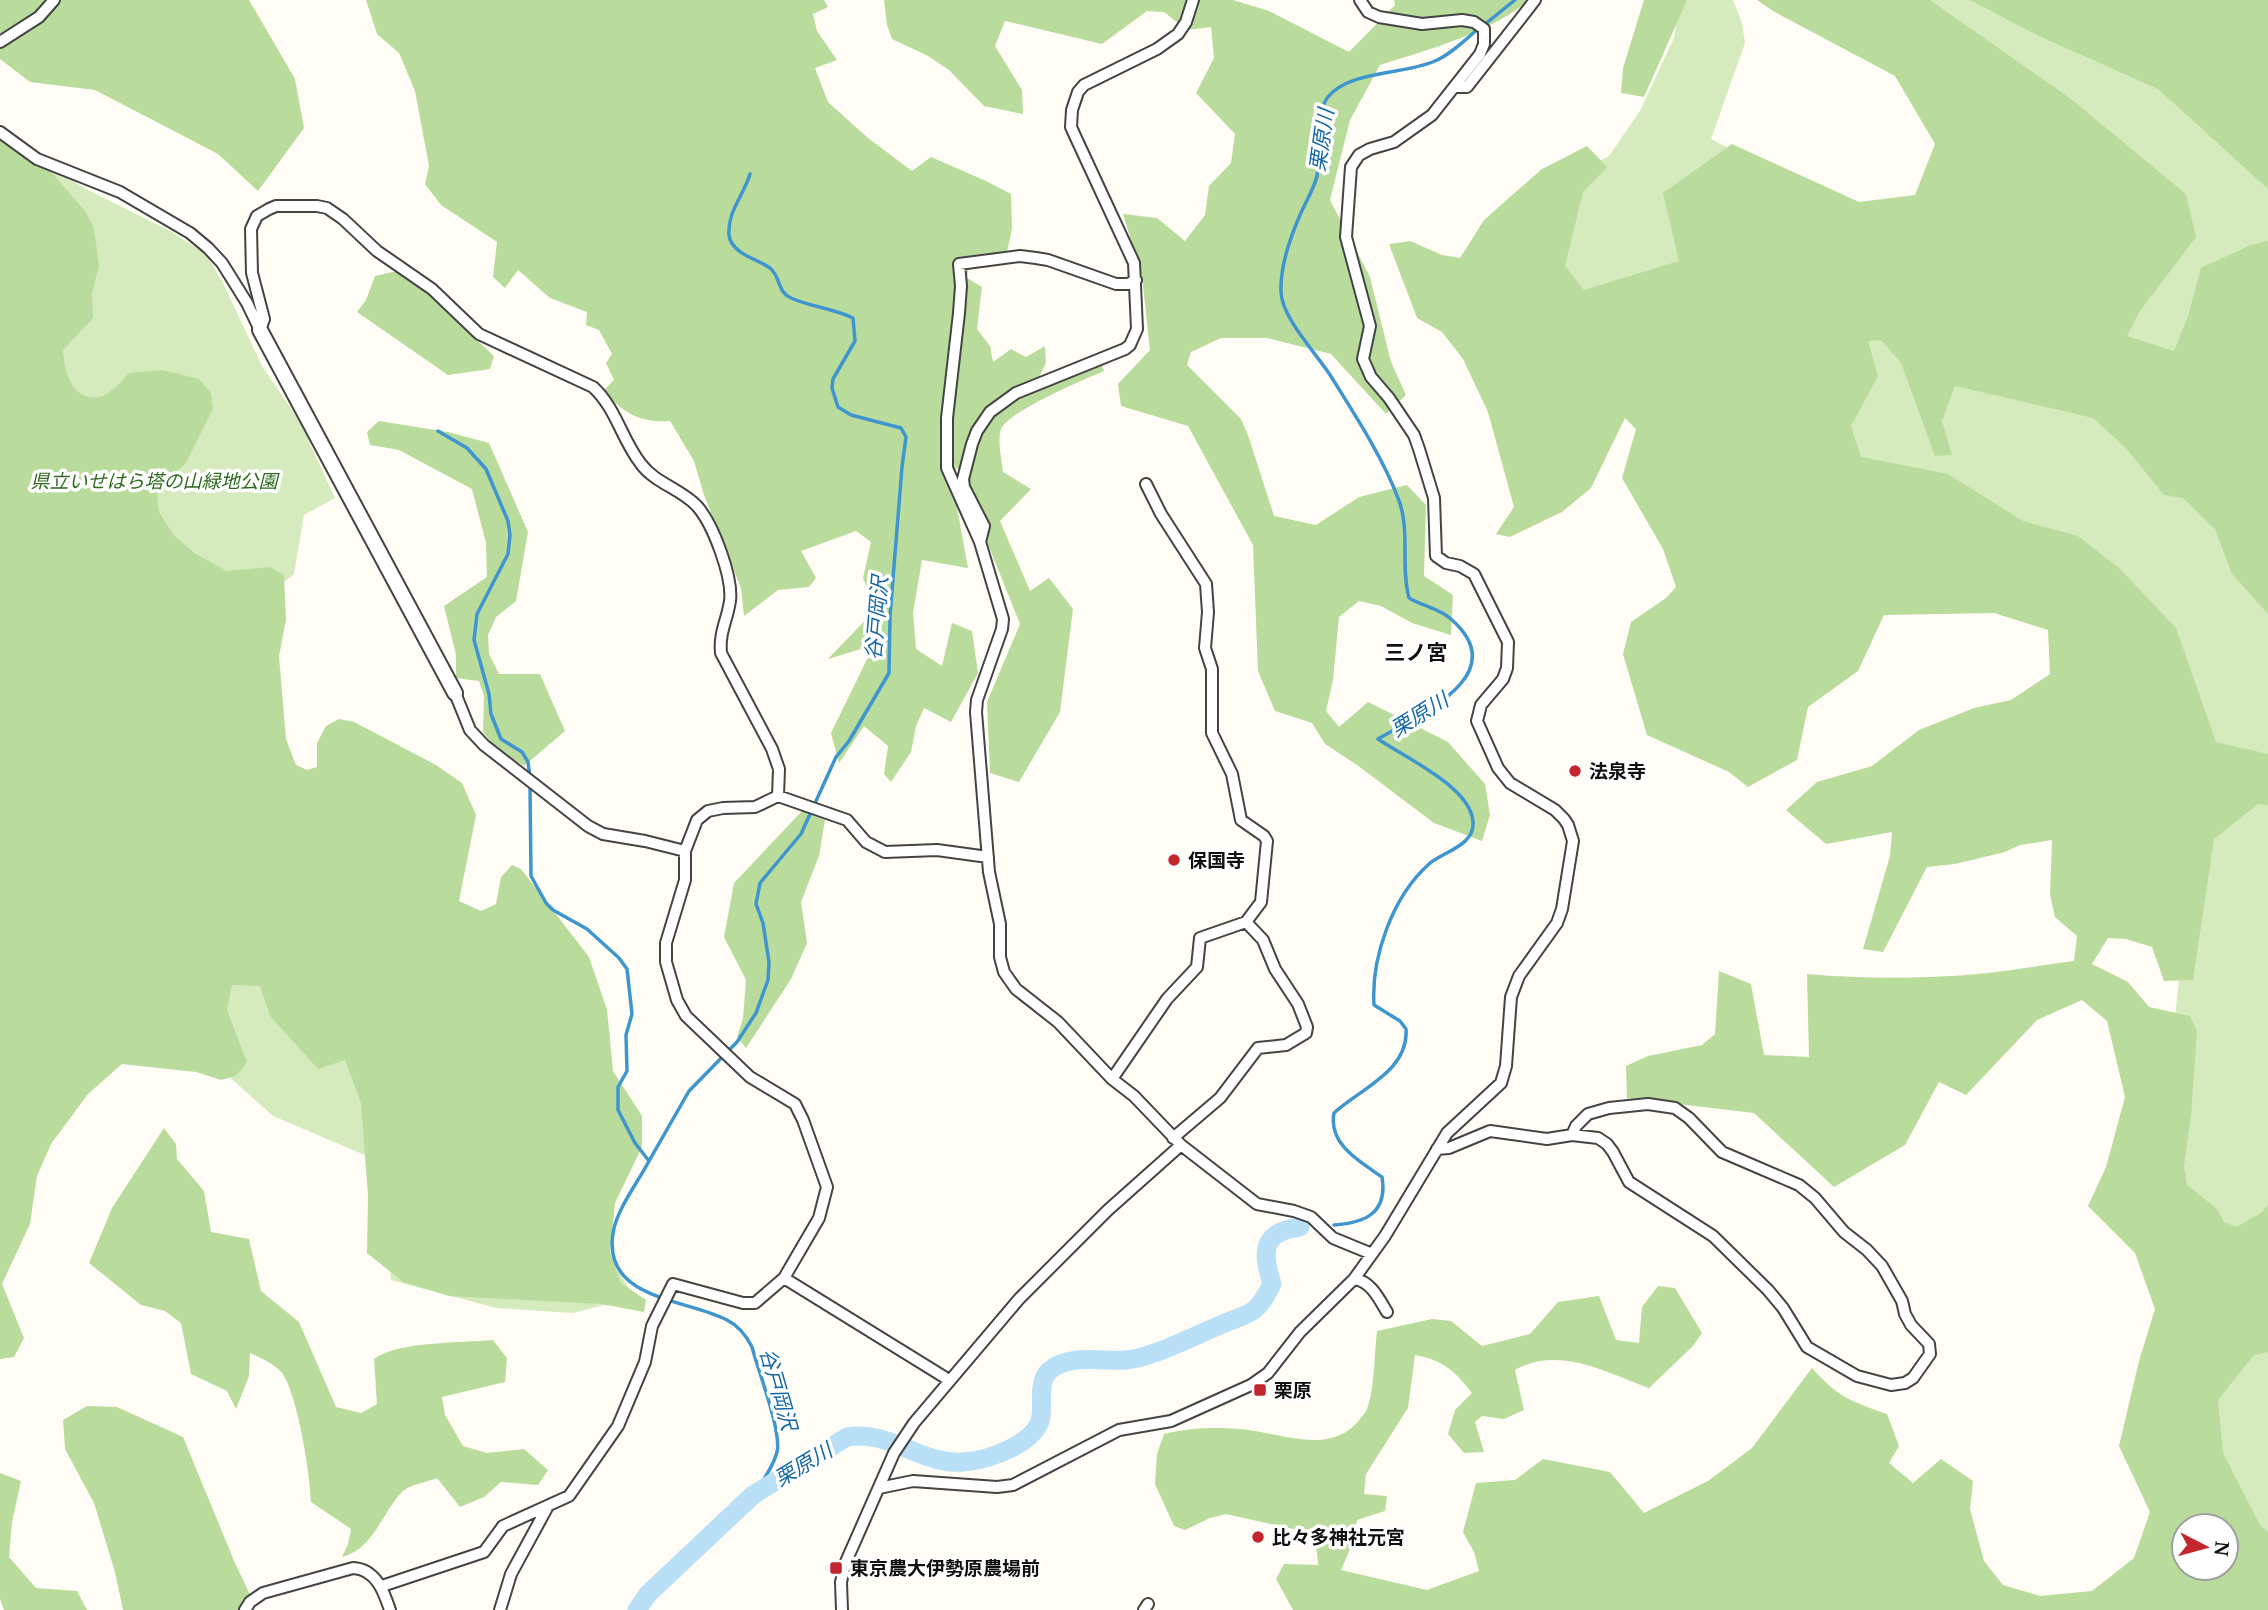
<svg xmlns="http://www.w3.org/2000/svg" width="2268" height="1610" font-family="'Noto Serif','Noto Sans JP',serif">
  <rect width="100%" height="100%" fill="#fffdf5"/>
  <path fill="#d5ebbd" d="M 1680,0 L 1733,0 L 1742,23 L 1745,43 L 1711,139 L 1853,213 L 1921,203 L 1960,153 L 1876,0 L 2192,0 L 2268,53 L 2268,1230 L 2250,1240 L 2177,1188 L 2170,1070 L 2184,927 L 2181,693 L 1937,501 L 1554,314 L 1575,174 L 1609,156 L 1640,111 L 1674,38 Z
    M 0,133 L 84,188 L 170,231 L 206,254 L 222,281 L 262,366 L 300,422 L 335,498 L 304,515 L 294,574 L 245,614 L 239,756 L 397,934 L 582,961 L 610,1033 L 606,1254 L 635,1297 L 573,1313 L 496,1308 L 391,1280 L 386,1164 L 273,1116 L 180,1033 Z
    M 2268,1342 L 2268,1572 L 2204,1466 L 2212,1400 L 2248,1349 Z"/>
  <path fill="#b9dc9c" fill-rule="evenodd" d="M 0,0 L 249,0 L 295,79 L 304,128 L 258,191 L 218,154 L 95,90 L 30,82 L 0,59 Z
    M 366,0 L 824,0 L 828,7 L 813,14 L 817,31 L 837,60 L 815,68 L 828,102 L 868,138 L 912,171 L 931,157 L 986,181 L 1011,194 L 1012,229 L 1006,256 L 969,262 L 967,278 L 982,287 L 977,329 L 990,346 L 993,362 L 1011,349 L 1026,357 L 1045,346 L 1046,363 L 1033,389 L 1101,364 L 1104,371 C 1083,380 1009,411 1001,429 C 997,440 1002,460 1003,472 L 1031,489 L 1000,521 L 1030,591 L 1049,578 L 1073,609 L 1060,712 L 1019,782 L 990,773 L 987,702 L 1020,624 L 957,467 L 952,480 L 968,568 L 922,560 L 913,613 L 916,649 L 942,666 L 952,623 L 972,631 L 978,673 L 951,722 L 924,708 L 916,726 L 911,752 L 891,782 L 884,774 L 888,746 L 864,726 L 839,763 L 831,733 L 874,645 L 828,659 L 876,609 L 863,578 L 871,542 L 856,531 L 801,551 L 816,578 L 809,587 L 778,590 L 744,616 L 741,588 L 704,495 L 694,461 L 670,421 C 640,423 622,413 604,390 L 614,380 L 606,363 L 612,354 L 599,330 L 586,325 L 587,312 L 550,298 L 518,270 L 505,288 L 493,277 L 497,242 L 441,205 L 425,184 L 429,166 L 415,91 L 399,53 L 377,34 Z
    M 884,0 L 1233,0 L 1269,11 L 1349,52 L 1395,5 L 1394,0 L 1530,0 C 1487,34 1431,49 1380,65 L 1350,120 L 1330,200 L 1370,277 L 1391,362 L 1406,395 L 1386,414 L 1331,354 L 1267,338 L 1221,338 L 1191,352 L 1187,365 L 1241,419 L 1249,438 L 1274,516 L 1316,525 L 1359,497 L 1407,485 L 1426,505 L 1424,576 L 1453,595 L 1451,635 L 1412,623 L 1381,606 L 1359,601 L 1339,617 L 1333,680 L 1326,711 L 1339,727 L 1368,702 L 1448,742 L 1485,784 L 1490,815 L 1482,841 L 1434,823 L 1357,765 L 1325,744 L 1312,723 L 1275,711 L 1258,671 L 1253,545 L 1188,426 L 1121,406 L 1118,384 L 1150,350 L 1142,276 L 1123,214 L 1157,218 L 1185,241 L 1205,215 L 1209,186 L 1231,163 L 1235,134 L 1196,93 L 1214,58 L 1211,27 L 1187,30 L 1164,12 L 1147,11 L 1102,44 L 1005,21 L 995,46 L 1022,90 L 1023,114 L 984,106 L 949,70 L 928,56 L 892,39 L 887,25 Z
    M 1644,0 L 1687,0 L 1644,97 L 1621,93 L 1623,68 Z
    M 1757,0 L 1930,0 L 2071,99 L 2186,194 L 2196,237 L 2140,311 L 2127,336 L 2174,351 L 2188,316 L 2201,268 L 2251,245 L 2268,241 L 2268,614 L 2232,574 L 2215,529 L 2183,498 L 2164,495 L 2125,447 L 2093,418 L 1955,386 L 1942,421 L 1952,455 L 1935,456 L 1901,363 L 1881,340 L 1868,341 L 1878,376 L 1851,426 L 1861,457 L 1948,474 L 2023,521 L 2078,536 L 2119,568 L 2176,628 L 2216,742 L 2268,754 L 2268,805 L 2258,804 L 2214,839 L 2193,980 L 2164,981 L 2152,947 L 2126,939 L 2108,938 L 2092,964 L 2128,982 L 2149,1007 L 2190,1016 L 2197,1031 L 2191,1116 L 2184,1166 L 2187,1185 L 2216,1208 L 2224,1222 L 2236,1227 L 2261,1213 L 2268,1205 L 2268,1352 L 2254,1355 L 2218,1400 L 2223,1453 L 2260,1525 L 2268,1532 L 2268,1610 L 1293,1610 L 1276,1579 L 1284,1564 L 1318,1565 L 1317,1552 L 1311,1533 L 1226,1514 L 1210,1518 L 1185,1530 L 1174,1526 L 1155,1484 L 1157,1454 L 1164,1434 C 1188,1428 1213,1427 1239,1429 C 1278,1431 1330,1458 1360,1419 C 1363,1415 1367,1411 1368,1406 C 1375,1383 1374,1355 1377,1331 L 1432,1319 L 1451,1321 L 1482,1346 L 1530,1334 L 1558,1302 L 1599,1296 L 1616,1340 L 1639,1343 L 1642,1307 L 1658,1286 L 1675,1288 L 1702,1333 L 1693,1346 L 1649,1388 C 1607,1373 1559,1345 1515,1370 L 1524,1410 L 1504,1419 L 1482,1416 L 1475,1422 L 1484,1452 L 1464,1453 L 1448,1434 L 1455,1410 L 1472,1393 C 1455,1371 1443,1360 1415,1355 L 1408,1408 L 1366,1474 L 1364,1494 L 1387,1496 L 1385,1511 L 1357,1520 L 1350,1549 L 1341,1570 L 1427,1590 L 1479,1571 L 1474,1552 L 1463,1532 L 1476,1483 L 1515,1480 L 1543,1459 L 1610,1472 L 1644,1513 L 1708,1481 L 1752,1448 L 1812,1368 C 1839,1398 1850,1401 1887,1414 L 1899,1446 L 1889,1463 L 1913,1483 L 1941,1459 L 1973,1481 L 1970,1509 L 1984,1561 L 2003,1585 L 2040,1596 L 2092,1591 L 2134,1558 L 2150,1512 L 2119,1446 L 2139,1361 L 2155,1309 L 2135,1253 L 2088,1206 L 2106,1167 L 2125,1097 L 2107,1021 L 2082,1000 L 2037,1020 L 1966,1095 L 1939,1082 L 1905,1145 L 1834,1187 L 1754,1113 L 1627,1098 L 1626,1066 L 1648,1056 L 1702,1045 L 1715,1034 L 1719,971 L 1751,984 L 1764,1055 L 1809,1057 L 1807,974 C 1864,979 1921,979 1978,974 C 2010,971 2042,965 2074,961 L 2077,936 L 2055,917 L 2050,895 L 2052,840 L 2020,845 L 2005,852 L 1955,864 L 1927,867 L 1883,952 L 1863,949 L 1890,856 L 1892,832 L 1826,844 L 1786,810 L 1817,782 L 1872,766 L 1919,730 L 1974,708 L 2011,700 L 2050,674 L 2048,630 L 1994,613 L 1884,615 L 1858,671 L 1808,707 L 1797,760 L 1748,787 L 1729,772 L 1647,735 L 1623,654 L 1631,622 L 1666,598 L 1676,587 L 1663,549 L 1622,478 L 1636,429 L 1625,418 L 1591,488 L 1562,512 L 1510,537 L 1496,534 L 1514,507 L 1488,412 L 1463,359 L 1442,332 L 1417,318 L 1389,244 L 1410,241 L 1442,255 L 1460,258 L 1484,220 L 1542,169 L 1587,146 L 1607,167 L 1583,192 L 1565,266 L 1584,290 L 1679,261 L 1663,193 L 1732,144 L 1859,202 L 1915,195 L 1935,144 L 1895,76 L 1773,11 ZM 2184,1526 L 2226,1526 L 2226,1568 L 2184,1568 Z
    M 1970,0 L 2268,0 L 2268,189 L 2158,89 L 2039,36 Z
    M 0,131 L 53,174 L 85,211 L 94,228 L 99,266 L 92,293 L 93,318 L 63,350 C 64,370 72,402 99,397 C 112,394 121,381 129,373 L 163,370 L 199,379 L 211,393 L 213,409 L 186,463 L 168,480 L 157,495 L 159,512 L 173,534 L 194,553 L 227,571 L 270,567 L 284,575 L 286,620 L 279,656 L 286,739 L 296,765 L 307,770 L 317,767 L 317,743 L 326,726 L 339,719 L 354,722 L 436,765 L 462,783 L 476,815 L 459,901 L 481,911 L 496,904 L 501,877 L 512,865 L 521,869 L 589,957 L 607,1010 L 613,1071 L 642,1116 L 642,1147 L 615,1203 L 610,1252 L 621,1283 L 646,1300 L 644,1312 L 601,1304 L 449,1296 L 403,1282 L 367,1253 L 368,1196 L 361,1103 L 345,1060 L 318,1069 L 270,1016 L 260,986 L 232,985 L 227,1010 L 247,1062 L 236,1076 L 221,1080 L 196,1072 L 122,1064 L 88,1094 L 51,1144 L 37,1176 L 30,1224 L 2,1284 L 24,1338 L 14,1357 L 0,1359 Z
    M 397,271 C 433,295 462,327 494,356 L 490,369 L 448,375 L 357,312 L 366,300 L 375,276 Z
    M 379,421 L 448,432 L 489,443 L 528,532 L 516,601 L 496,617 L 488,635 L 489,654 L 499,674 L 540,674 L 565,731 L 524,766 L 496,748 L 483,732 L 484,696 L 479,681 L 456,678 L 456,655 L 444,606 L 487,577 L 486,543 L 472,489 L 399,450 L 370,445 L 367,432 Z
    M 802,811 L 825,820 L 819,856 L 801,902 L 807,943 L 791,979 L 746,1048 L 737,1037 L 743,1018 L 746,980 L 724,937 L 734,883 Z
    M 164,1128 L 176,1144 L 177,1159 L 204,1191 L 211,1232 L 249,1239 L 261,1291 L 299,1322 L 336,1407 L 361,1413 L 377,1404 L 374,1359 C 398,1341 462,1343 493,1340 L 507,1358 L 505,1382 L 442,1397 L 445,1415 L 463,1446 L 487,1453 L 524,1449 L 548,1470 L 538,1485 L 501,1482 L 484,1497 L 460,1507 L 437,1478 C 427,1482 408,1485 401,1493 C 381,1515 373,1549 342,1557 L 348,1544 L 351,1529 L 311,1502 C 310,1473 298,1396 282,1373 C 276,1365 259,1357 250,1353 L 249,1376 L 236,1409 L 227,1391 L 191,1374 L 181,1323 L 165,1311 L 141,1305 L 89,1263 L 112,1208 Z
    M 87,1406 L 117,1407 L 183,1437 L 235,1563 L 254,1603 L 254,1610 L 123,1610 L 115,1572 L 94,1503 L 65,1449 L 63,1420 Z
    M 0,1473 L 21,1481 L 12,1522 L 9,1557 L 36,1588 L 77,1591 L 87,1610 L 4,1610 L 0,1599 Z"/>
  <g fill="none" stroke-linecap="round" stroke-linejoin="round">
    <path stroke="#3f96cf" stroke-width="3.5" d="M 1484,25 L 1515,0
      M 438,431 L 467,448 L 486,469 L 508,521 L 510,535 L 508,554 L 477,614 L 474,640 L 489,694 L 491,714 L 501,739 L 522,752 L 528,762 L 530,777
      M 530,785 L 531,876 L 546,903 L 553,910 L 587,929 L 619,958 L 627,969 L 632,1014 L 626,1035 L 627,1071 L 618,1087 L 618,1110 L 635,1143 L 649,1161 C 638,1182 620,1205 614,1228 C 598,1300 685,1298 727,1320 C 739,1326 746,1335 752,1347 C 758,1370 782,1432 777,1452 C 773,1467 762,1482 753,1495
      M 649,1161 L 689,1091 L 737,1042 L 756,1013 L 768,980 L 769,962 L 763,923 L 756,904 L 760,883 L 801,834 L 836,757 L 849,741 L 889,673 L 890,616 L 902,467 L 906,437 L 901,428 L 851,415 L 838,407 L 832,388 L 833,379 L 855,341 L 853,318 C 833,308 811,307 791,298 C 777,292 781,277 770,268 C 758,259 731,254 729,235 C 727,212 744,195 750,174
      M 1334,1225 C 1365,1223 1388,1213 1382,1177 C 1359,1161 1328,1144 1334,1113 C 1360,1089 1409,1071 1406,1029 L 1400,1021 L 1374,1005 C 1371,958 1392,897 1429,864 C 1442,852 1475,846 1473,822 C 1471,787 1404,757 1378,739 C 1419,715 1514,675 1452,620 C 1441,609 1422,606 1409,598 C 1400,565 1411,530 1398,498 C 1383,458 1355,415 1332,378 C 1318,355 1282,319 1281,292 C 1280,267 1290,238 1300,215 C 1305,203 1314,189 1317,176 C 1321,155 1315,116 1327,98 C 1348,70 1404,75 1435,61 C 1451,54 1465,40 1478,29"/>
    <path stroke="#b9e0f7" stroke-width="19" d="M 637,1610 L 648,1594 L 753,1495 L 847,1437 C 889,1429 922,1466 964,1462 C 989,1460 1038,1443 1041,1416 C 1043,1402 1038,1381 1049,1371 C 1069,1353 1102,1362 1126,1360 C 1152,1358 1200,1333 1225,1323 C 1234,1319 1246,1316 1254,1310 C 1263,1303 1267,1293 1272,1284 C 1262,1252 1261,1232 1300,1227"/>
    <g stroke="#444" stroke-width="14">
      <path id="minor" d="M 0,42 L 39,17 L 54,0
        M 1454,87 L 1467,87 L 1535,0
        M 0,132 L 37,159 L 120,192 L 190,233 L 208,248 L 222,263 L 247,303 L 260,330
        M 1136,280 L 1128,284 L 1116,284 L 1048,260 L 1036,258 L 1020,256 L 959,264 L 961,286 L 959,313 L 947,418 L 947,468 L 980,542 L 1003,619 L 1002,629 L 977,700 L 976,712 L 989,872 L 1000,924 L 1000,957 L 1004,972 L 1016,989 L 1058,1022 L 1112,1079 L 1134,1096 L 1181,1145 L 1257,1204 L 1294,1211 L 1311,1217 L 1333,1238 L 1372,1254
        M 260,330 L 264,319 L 252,273 L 251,229 L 257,216 L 269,209 L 276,206 L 317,206 L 327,208 L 343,219 L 377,251 L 432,289 L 479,334 L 593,387 C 616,408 622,440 641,464 C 655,483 681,489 697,506 C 713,524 733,577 730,601 C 727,621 719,632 721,653 L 772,749 L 779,769 L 778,796
        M 980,542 L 984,526 L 964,487 L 963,479 L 972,444 L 977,431 L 990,412 L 1016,393 L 1125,349 L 1130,345 L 1137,329 L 1134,263 L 1076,138 L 1071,127 L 1072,110 L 1078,92 L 1084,85 L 1157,49 L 1178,34 L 1186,22 L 1193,0
        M 455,693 L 470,730 L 484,745 L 588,826 L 603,834 L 645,841 L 685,851
        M 1112,1079 L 1167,999 L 1197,967 L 1200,938 L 1246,922 L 1261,902 L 1267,841 L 1264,836 L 1241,820 L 1232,774 L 1212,733 L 1212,669 L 1205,648 L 1208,612 L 1206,584 L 1161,514 L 1146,484
        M 1173,1138 L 1220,1098 L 1258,1048 L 1286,1045 L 1306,1033 L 1307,1027 L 1298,1004 L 1275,969 L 1263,940 L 1246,922
        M 1437,1149 L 1449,1148 L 1490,1131 L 1547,1139 L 1572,1135 L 1598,1138 L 1607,1144 L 1613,1152 L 1629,1182 L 1713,1236 L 1768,1290 L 1783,1308 L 1807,1347 L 1857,1376 L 1891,1385 L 1905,1383 L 1913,1378 L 1930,1354 L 1929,1344 L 1911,1325 L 1905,1314 L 1902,1301 L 1882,1266 L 1867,1250 L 1844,1232 L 1815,1198 L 1799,1185 L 1722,1152 L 1689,1118 L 1675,1108 L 1648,1104 L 1609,1108 L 1588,1114 L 1576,1126 L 1572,1135
        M 784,1278 L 949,1380
        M 1354,1279 C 1371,1281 1379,1299 1387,1312
        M 879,1488 L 913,1481 L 997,1487 L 1013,1485 L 1119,1430 L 1171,1421 L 1251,1385 L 1268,1373 L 1300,1332 L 1354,1279 L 1385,1236 L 1447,1133 L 1501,1083 L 1506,1066 L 1511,997 L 1519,976 L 1557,923 L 1562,909 L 1573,841 L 1568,825 L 1564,819 L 1555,810 L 1510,783 L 1498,768 L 1477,721 L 1481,705 L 1503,679 L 1507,668 L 1508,642 L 1474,574 L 1460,566 L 1446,563 L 1436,556 L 1434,498 L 1419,449 L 1414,435 L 1389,398 L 1371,377 L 1363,359 L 1370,326 L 1346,237 L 1351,167 L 1359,155 L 1370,149 L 1394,142 L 1432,115 L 1480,54 L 1484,44 L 1484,29 L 1474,22 L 1462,20 L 1422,24 L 1379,17 L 1368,12 L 1360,0
        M 382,1586 L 484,1552 L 503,1526 L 569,1496 L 618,1426 L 645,1362 L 652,1326 L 673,1284 L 743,1303 L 755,1303 L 784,1278 L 819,1218 L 827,1187 L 803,1120 L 795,1104 L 750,1077 L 686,1016 L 677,1000 L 666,962 L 666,943 L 685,880 L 685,851 L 697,820 L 708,811 L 723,808 L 755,807 L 778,796 L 847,820 L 866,842 L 885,852 L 937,850 L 988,857
        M 245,1610 L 250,1602 L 263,1593 L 353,1568 C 376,1569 384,1592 390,1610
        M 500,1610 L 511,1574 L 548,1506
        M 842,1610 L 841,1582 L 845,1564 L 894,1453 L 914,1423 L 1019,1299 L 1108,1210 L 1181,1145
        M 1144,1610 L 1148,1604"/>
    </g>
    <g stroke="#444" stroke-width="18">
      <path id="tertiary" d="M 260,330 L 455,693"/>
    </g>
    <use href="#minor" stroke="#fff" stroke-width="10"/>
    <use href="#tertiary" stroke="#fff" stroke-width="14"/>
  </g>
  <g fill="#c4262e" stroke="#fff" stroke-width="2.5">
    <circle cx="1575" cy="771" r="7"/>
    <circle cx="1174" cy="860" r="7"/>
    <rect x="1253" y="1383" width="14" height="14" rx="3.5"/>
    <circle cx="1258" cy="1537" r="7"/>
    <rect x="829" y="1561" width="14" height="14" rx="3.5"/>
  </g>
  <g text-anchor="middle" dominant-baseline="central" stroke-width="7" stroke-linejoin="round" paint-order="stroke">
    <g font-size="19" font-style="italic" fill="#2f6b1f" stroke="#fff">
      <text x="154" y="481">県立いせはら塔の山緑地公園</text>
    </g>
    <g font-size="19" font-weight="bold" fill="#111" stroke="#fff" text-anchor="start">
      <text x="1589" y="771">法泉寺</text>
      <text x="1188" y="860">保国寺</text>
      <text x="1274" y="1390">栗原</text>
      <text x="1272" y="1537">比々多神社元宮</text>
      <text x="850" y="1568">東京農大伊勢原農場前</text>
    </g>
    <g font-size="21" font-style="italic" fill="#1768a6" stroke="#fff">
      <text transform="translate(1321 140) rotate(-82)">栗原川</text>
      <text transform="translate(876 618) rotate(-85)">谷戸岡沢</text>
      <text transform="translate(1419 714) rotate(-32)">栗原川</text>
      <text transform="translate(779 1389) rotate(74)">谷戸岡沢</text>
      <text transform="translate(803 1464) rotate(-31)">栗原川</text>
    </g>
    <g font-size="21" font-weight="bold" fill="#111" stroke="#fff">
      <text x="1416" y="652">三ノ宮</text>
    </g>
  </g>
  <g transform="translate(2205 1547) rotate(96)"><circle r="33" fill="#ffffff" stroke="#a0a0a0" stroke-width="2"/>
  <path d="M0-5L12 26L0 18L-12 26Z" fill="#c4262e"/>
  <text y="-10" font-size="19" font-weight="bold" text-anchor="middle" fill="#111111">N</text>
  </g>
</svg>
